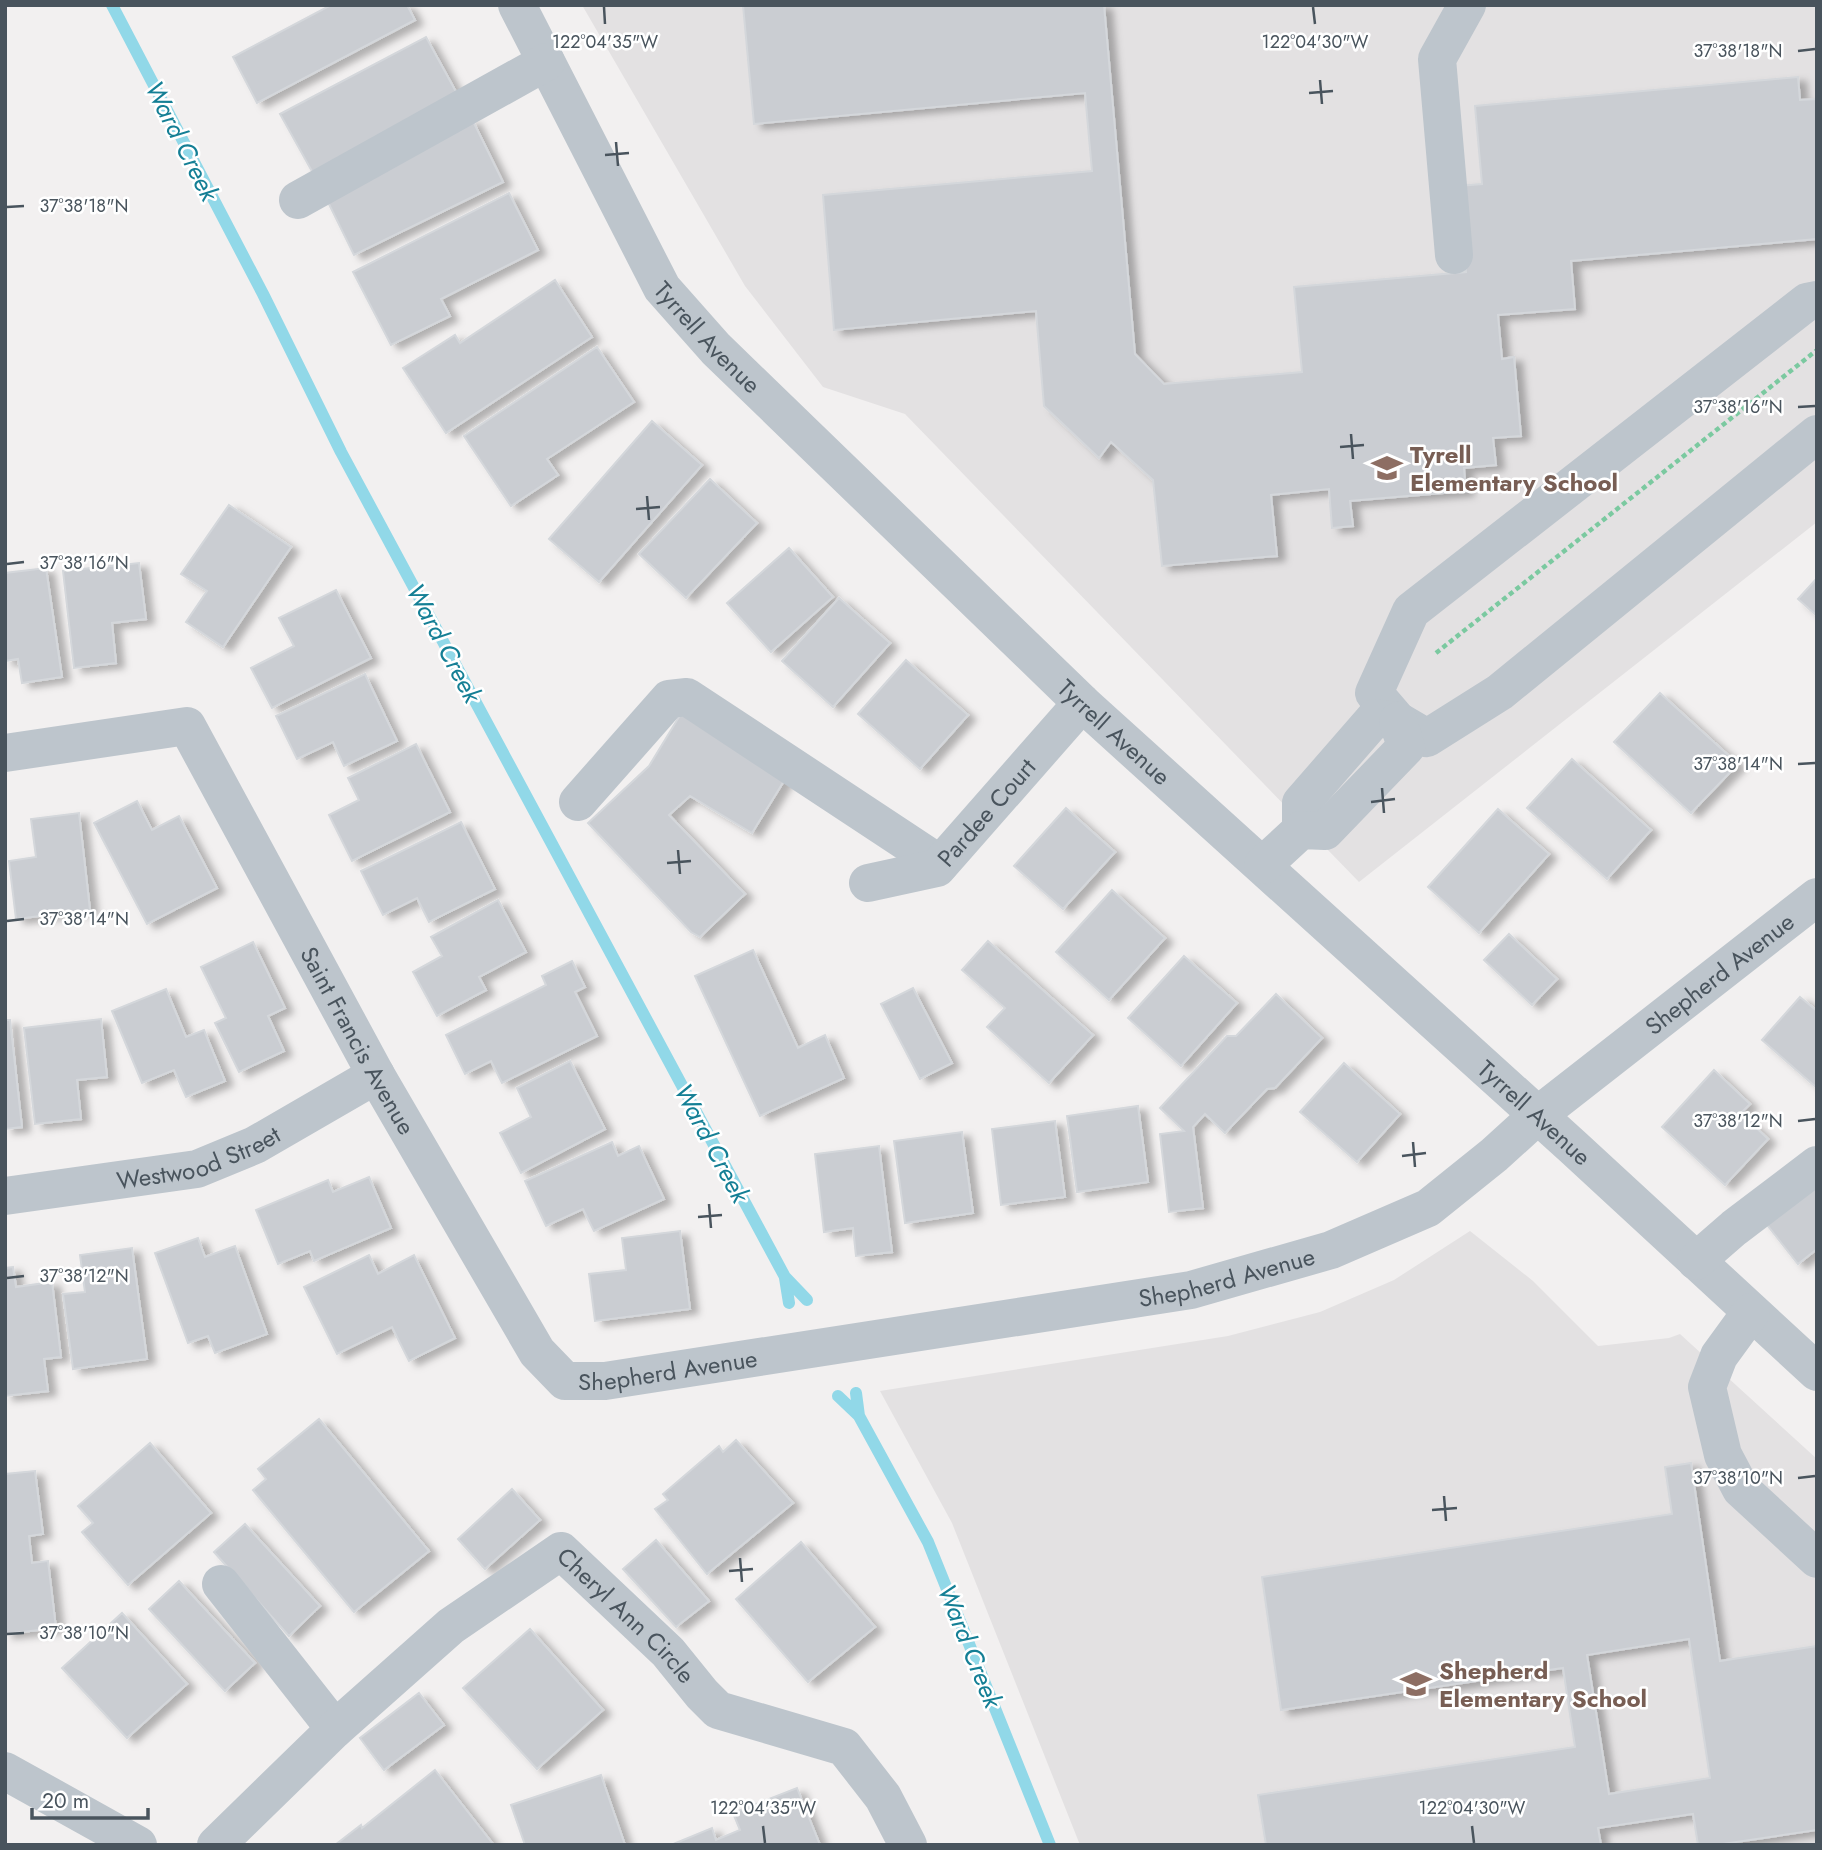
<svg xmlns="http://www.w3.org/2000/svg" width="1822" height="1850" font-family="Jost,sans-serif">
  <defs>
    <filter id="shadow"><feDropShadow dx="8" dy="4.5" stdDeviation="3.5" flood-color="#0004"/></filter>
  </defs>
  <rect width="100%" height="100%" fill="#f2f0f0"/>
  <path fill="#e3e1e2" d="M 582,5 L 1817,5 L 1817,522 L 1359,882 L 905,414 L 823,387 L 745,286 Z
    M 1470,1231 L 1533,1281 L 1598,1346 L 1669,1338 L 1680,1334 L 1817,1459 L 1817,1845 L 1080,1845 L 952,1523 L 880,1391 L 1228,1336 L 1320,1312 L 1394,1280 Z"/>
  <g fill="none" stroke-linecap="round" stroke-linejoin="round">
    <path stroke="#91d8e8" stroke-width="12" d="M 112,5 L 263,294 L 341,452 L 785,1277 L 807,1300
      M 785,1278 L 789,1303
      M 856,1393 L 859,1416
      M 838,1396 L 859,1416 L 928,1542 L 1050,1845"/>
  </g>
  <path fill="#cacdd2" stroke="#d4d7db" stroke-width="2" fill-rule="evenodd" filter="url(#shadow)" d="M 331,5 L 407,5 L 415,20 L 257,103 L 233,57 Z
    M 743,5 L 1104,5 L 1135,354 L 1164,384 L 1302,372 L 1294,287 L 1466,272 L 1458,186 L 1482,184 L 1475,106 L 1798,77 L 1800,100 L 1817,99 L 1817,239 L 1571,261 L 1575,309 L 1498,315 L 1502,359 L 1514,357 L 1521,436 L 1493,438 L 1496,465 L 1464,468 L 1466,491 L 1350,501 L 1353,526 L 1332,528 L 1329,489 L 1271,495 L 1277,556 L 1162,566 L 1153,480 L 1111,442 L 1099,458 L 1044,406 L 1036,311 L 834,330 L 823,195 L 1092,171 L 1085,93 L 754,124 Z
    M 426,37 L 460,99 L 314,175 L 280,114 Z
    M 472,119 L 503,182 L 354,255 L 323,192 Z
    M 509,193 L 538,250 L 441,299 L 450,316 L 391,345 L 353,272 Z
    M 555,280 L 592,337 L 446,433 L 403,368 L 455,335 L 460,343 Z
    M 597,347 L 634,402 L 547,459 L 558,475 L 511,506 L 464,436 Z
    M 652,421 L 702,465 L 599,582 L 549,539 Z
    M 710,479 L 757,523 L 686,598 L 639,554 Z
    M 229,505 L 291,547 L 223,647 L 186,622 L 207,591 L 181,574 Z
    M 789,548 L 833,597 L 771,652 L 727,603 Z
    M 139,563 L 146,619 L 112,623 L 116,663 L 74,668 L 63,571 Z
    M 46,568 L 62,677 L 22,683 L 18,659 L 5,661 L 5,573 Z
    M 1817,578 L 1817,616 L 1798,599 Z
    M 336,590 L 371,658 L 272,708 L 251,668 L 294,646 L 279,618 Z
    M 839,598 L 890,643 L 833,707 L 782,661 Z
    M 906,660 L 968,715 L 920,769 L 858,714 Z
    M 365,674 L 397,741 L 344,766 L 333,742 L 297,759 L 276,716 Z
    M 1660,693 L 1738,764 L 1691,813 L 1614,742 Z
    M 682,712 L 787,776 L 752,833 L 690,796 L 669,815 L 745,894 L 700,937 L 691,932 L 588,823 L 649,766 Z
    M 416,744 L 450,812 L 352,861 L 329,815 L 359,800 L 348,778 Z
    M 1572,759 L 1651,830 L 1607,879 L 1527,808 Z
    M 137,801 L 152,830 L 179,816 L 217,888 L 147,924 L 94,823 Z
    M 1066,808 L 1115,852 L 1063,909 L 1014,866 Z
    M 1498,809 L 1549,854 L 1479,933 L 1428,887 Z
    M 79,813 L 90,910 L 16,919 L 9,861 L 36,857 L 31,819 Z
    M 461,822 L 495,889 L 429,922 L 417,898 L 383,915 L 361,871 Z
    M 1112,890 L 1165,938 L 1109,1000 L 1056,952 Z
    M 498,900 L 526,952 L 479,977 L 486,990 L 437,1016 L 413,972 L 442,956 L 431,937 Z
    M 1509,934 L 1557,979 L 1532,1005 L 1484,960 Z
    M 988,941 L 1093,1035 L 1049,1083 L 987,1027 L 1005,1008 L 962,970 Z
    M 253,942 L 285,1008 L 268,1016 L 284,1051 L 239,1072 L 215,1023 L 226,1018 L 201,967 Z
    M 753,950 L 798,1048 L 825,1035 L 844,1078 L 760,1116 L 695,976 Z
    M 1184,956 L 1237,1003 L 1181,1066 L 1128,1018 Z
    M 572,961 L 585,987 L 575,992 L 597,1036 L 502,1083 L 491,1061 L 465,1074 L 446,1035 L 546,985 L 542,976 Z
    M 913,988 L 952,1063 L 920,1079 L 881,1004 Z
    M 166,989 L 186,1037 L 204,1030 L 225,1081 L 186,1097 L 174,1070 L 142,1083 L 112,1011 Z
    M 1276,994 L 1322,1038 L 1275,1088 L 1267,1089 L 1225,1133 L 1205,1114 L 1193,1127 L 1203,1208 L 1169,1212 L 1160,1134 L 1184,1131 L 1160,1108 L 1227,1036 L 1236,1036 Z
    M 1800,997 L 1817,1011 L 1817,1088 L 1762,1040 Z
    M 101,1019 L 107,1077 L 77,1080 L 81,1119 L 35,1124 L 24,1028 Z
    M 5,1020 L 10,1020 L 22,1127 L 5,1129 Z
    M 570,1061 L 605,1129 L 521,1173 L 500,1133 L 531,1117 L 517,1088 Z
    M 1344,1063 L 1400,1114 L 1357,1162 L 1300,1112 Z
    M 1714,1070 L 1750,1104 L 1741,1113 L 1768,1139 L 1725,1185 L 1662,1127 Z
    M 1138,1106 L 1148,1182 L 1077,1192 L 1067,1116 Z
    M 1055,1121 L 1065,1197 L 1001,1205 L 992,1129 Z
    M 962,1132 L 973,1213 L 905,1223 L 894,1141 Z
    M 612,1142 L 618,1156 L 639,1146 L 664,1199 L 594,1231 L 583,1209 L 546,1226 L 525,1181 Z
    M 879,1146 L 892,1252 L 856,1256 L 853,1228 L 824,1232 L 815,1154 Z
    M 369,1177 L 391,1228 L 314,1261 L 310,1251 L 278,1264 L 256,1210 L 328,1180 L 333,1192 Z
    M 1817,1180 L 1817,1249 L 1798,1264 L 1764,1221 Z
    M 680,1231 L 690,1309 L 595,1321 L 589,1274 L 626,1270 L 622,1238 Z
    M 198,1238 L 205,1257 L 235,1246 L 267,1334 L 215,1353 L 208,1336 L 188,1343 L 155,1253 Z
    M 132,1248 L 147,1359 L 73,1369 L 63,1294 L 85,1292 L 80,1255 Z
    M 369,1255 L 378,1274 L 414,1255 L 455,1338 L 409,1361 L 392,1327 L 337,1354 L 304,1287 Z
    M 13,1267 L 16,1287 L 52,1282 L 61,1357 L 44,1359 L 48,1391 L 5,1396 L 5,1268 Z
    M 319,1419 L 429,1551 L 354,1612 L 253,1490 L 266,1479 L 258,1469 Z
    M 736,1440 L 793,1503 L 707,1574 L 655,1509 L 668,1500 L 663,1494 L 719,1446 L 723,1452 Z
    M 150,1443 L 211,1513 L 128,1585 L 82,1532 L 93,1523 L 78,1506 Z
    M 1691,1463 L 1720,1661 L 1817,1646 L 1817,1830 L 1716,1845 L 1698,1845 L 1693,1814 L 1598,1828 L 1601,1845 L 1266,1845 L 1258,1795 L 1575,1747 L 1563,1668 L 1281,1710 L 1262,1577 L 1672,1514 L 1665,1467 ZM 1689,1639 L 1710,1778 L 1609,1794 L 1587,1655 Z
    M 35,1471 L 43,1534 L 29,1536 L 32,1563 L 48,1561 L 56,1628 L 5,1634 L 5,1474 Z
    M 512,1489 L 540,1520 L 485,1569 L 458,1539 Z
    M 245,1524 L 320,1606 L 289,1636 L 214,1552 Z
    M 656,1540 L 709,1601 L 676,1627 L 623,1569 Z
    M 801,1542 L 875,1627 L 808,1682 L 736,1599 Z
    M 179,1581 L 255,1663 L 225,1691 L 149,1609 Z
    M 122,1613 L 187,1684 L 127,1738 L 62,1668 Z
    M 530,1629 L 603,1710 L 537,1769 L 463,1688 Z
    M 419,1693 L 444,1725 L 384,1770 L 360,1738 Z
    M 435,1770 L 493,1844 L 335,1845 L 361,1825 L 362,1828 Z
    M 601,1775 L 625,1845 L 525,1845 L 511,1805 Z
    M 797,1788 L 820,1845 L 671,1845 L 712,1828 L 716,1840 L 740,1830 L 733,1813 Z"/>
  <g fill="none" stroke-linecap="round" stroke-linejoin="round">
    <path stroke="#7bc9a0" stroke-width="4.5" stroke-dasharray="5 3.5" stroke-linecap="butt" d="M 1436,653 L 1817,350"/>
    <g stroke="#bdc5cc" stroke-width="38">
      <path id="s1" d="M 517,5 L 662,288 L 716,349 L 1082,703 L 1573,1147 L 1817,1372"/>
      <path d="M 298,200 L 546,62"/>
      <path d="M 1454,255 L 1437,59 L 1467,5"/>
      <path d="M 1817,300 L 1807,302 L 1411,611 L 1374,693 L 1398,721 L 1427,738 L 1500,692 L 1817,434"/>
      <path id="s2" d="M 5,753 L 187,726 L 376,1075 L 537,1352 L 565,1381 L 605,1381 L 1191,1290 L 1331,1250 L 1428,1208 L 1494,1155 L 1538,1115 L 1817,897"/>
      <path d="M 578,802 L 669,699 L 687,697 L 940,864"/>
      <path d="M 1301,830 L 1301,803 L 1375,718 L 1398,721"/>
      <path d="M 1263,865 L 1301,830 L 1325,831 L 1406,747 L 1398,721"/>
      <path id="s3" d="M 868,883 L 937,868 L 1082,703"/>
      <path id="s4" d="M 5,1196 L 197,1169 L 255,1145 L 376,1075"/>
      <path d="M 1696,1261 L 1734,1228 L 1817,1165"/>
      <path d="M 1751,1312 L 1719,1356 L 1707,1387 L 1723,1455 L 1741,1489 L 1817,1559"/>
      <path d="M 221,1584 L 335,1729"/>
      <path d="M 5,1771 L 138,1845"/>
      <path id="s5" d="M 216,1845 L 335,1729 L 451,1626 L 561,1551 L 668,1652 L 702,1694 L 718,1710 L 844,1747 L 883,1797 L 908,1845"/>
    </g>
  </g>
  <path fill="none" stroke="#49545d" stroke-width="2.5" d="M 604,7 L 605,24M 1313,7 L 1315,24M 1798,51 L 1815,49M 1320,80 L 1322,104M 1309,93 L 1333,91M 616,142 L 618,166M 605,155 L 629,153M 7,207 L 24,206M 1798,407 L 1815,406M 1351,434 L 1353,459M 1340,447 L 1364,445M 647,496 L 649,520M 636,509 L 660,507M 7,564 L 24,562M 1798,764 L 1815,763M 1382,788 L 1384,813M 1371,802 L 1395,799M 678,850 L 680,874M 667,863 L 691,861M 7,921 L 24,919M 1798,1121 L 1815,1119M 1413,1142 L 1415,1167M 1402,1156 L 1426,1153M 709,1204 L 711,1228M 698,1217 L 722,1215M 7,1278 L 24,1276M 1798,1478 L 1815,1476M 1444,1496 L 1446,1521M 1432,1510 L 1457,1508M 740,1558 L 742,1582M 729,1571 L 753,1569M 7,1634 L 24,1633M 763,1826 L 765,1843M 1472,1826 L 1474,1843"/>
  <defs>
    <g id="school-bare" transform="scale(2.415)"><path d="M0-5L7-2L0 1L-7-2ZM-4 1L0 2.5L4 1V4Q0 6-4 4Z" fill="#8d6e63" stroke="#fff" stroke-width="2.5" paint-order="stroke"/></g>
  </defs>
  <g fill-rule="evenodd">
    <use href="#school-bare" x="1387" y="468"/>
    <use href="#school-bare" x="1416" y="1684"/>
  </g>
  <g text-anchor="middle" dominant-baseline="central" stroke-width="5" stroke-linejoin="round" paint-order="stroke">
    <g font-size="24" fill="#49545d" stroke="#fff">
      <text stroke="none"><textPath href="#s1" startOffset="385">Tyrrell Avenue</textPath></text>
      <text stroke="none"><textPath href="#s1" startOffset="952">Tyrrell Avenue</textPath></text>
      <text stroke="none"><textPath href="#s3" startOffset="145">Pardee Court</textPath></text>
      <text stroke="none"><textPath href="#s2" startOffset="2200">Shepherd Avenue</textPath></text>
      <text stroke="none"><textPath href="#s2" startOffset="542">Saint Francis Avenue</textPath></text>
      <text stroke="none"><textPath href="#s1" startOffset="1519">Tyrrell Avenue</textPath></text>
      <text stroke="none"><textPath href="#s4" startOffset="198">Westwood Street</textPath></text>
      <text stroke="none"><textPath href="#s2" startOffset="1612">Shepherd Avenue</textPath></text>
      <text stroke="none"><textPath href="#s2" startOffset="1045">Shepherd Avenue</textPath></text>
      <text stroke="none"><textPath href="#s5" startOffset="546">Cheryl Ann Circle</textPath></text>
    </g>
    <g font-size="24" font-weight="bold" fill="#785e54" stroke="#fff" text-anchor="start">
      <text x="1410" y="454">Tyrell<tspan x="1410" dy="28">Elementary School</tspan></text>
      <text x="1439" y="1670">Shepherd<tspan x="1439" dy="28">Elementary School</tspan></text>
    </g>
    <g font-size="26" font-style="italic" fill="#147f95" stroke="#fff">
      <text transform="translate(182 141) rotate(63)">Ward Creek</text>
      <text transform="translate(444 643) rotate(62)">Ward Creek</text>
      <text transform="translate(712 1143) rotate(62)">Ward Creek</text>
      <text transform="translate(970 1646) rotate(68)">Ward Creek</text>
    </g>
  </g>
  <g font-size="18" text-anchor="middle" fill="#49545d" stroke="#fff" stroke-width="5" stroke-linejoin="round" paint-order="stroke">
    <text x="605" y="48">122°04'35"W</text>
    <text x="1315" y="48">122°04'30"W</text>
    <text x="1738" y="57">37°38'18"N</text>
    <text x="84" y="212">37°38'18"N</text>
    <text x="1738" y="413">37°38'16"N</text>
    <text x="84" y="569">37°38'16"N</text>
    <text x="1738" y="770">37°38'14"N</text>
    <text x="84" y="925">37°38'14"N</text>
    <text x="1738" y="1127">37°38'12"N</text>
    <text x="84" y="1282">37°38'12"N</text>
    <text x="1738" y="1484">37°38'10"N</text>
    <text x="84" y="1639">37°38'10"N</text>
    <text x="763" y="1814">122°04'35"W</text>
    <text x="1472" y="1814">122°04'30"W</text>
  </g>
  <rect width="1822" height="1850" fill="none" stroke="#49545d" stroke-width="14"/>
  <path d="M32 1808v10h116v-10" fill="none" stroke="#49545d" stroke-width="3.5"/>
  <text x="42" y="1808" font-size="21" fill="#49545d" stroke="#ffffff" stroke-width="5" paint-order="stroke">20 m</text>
</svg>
